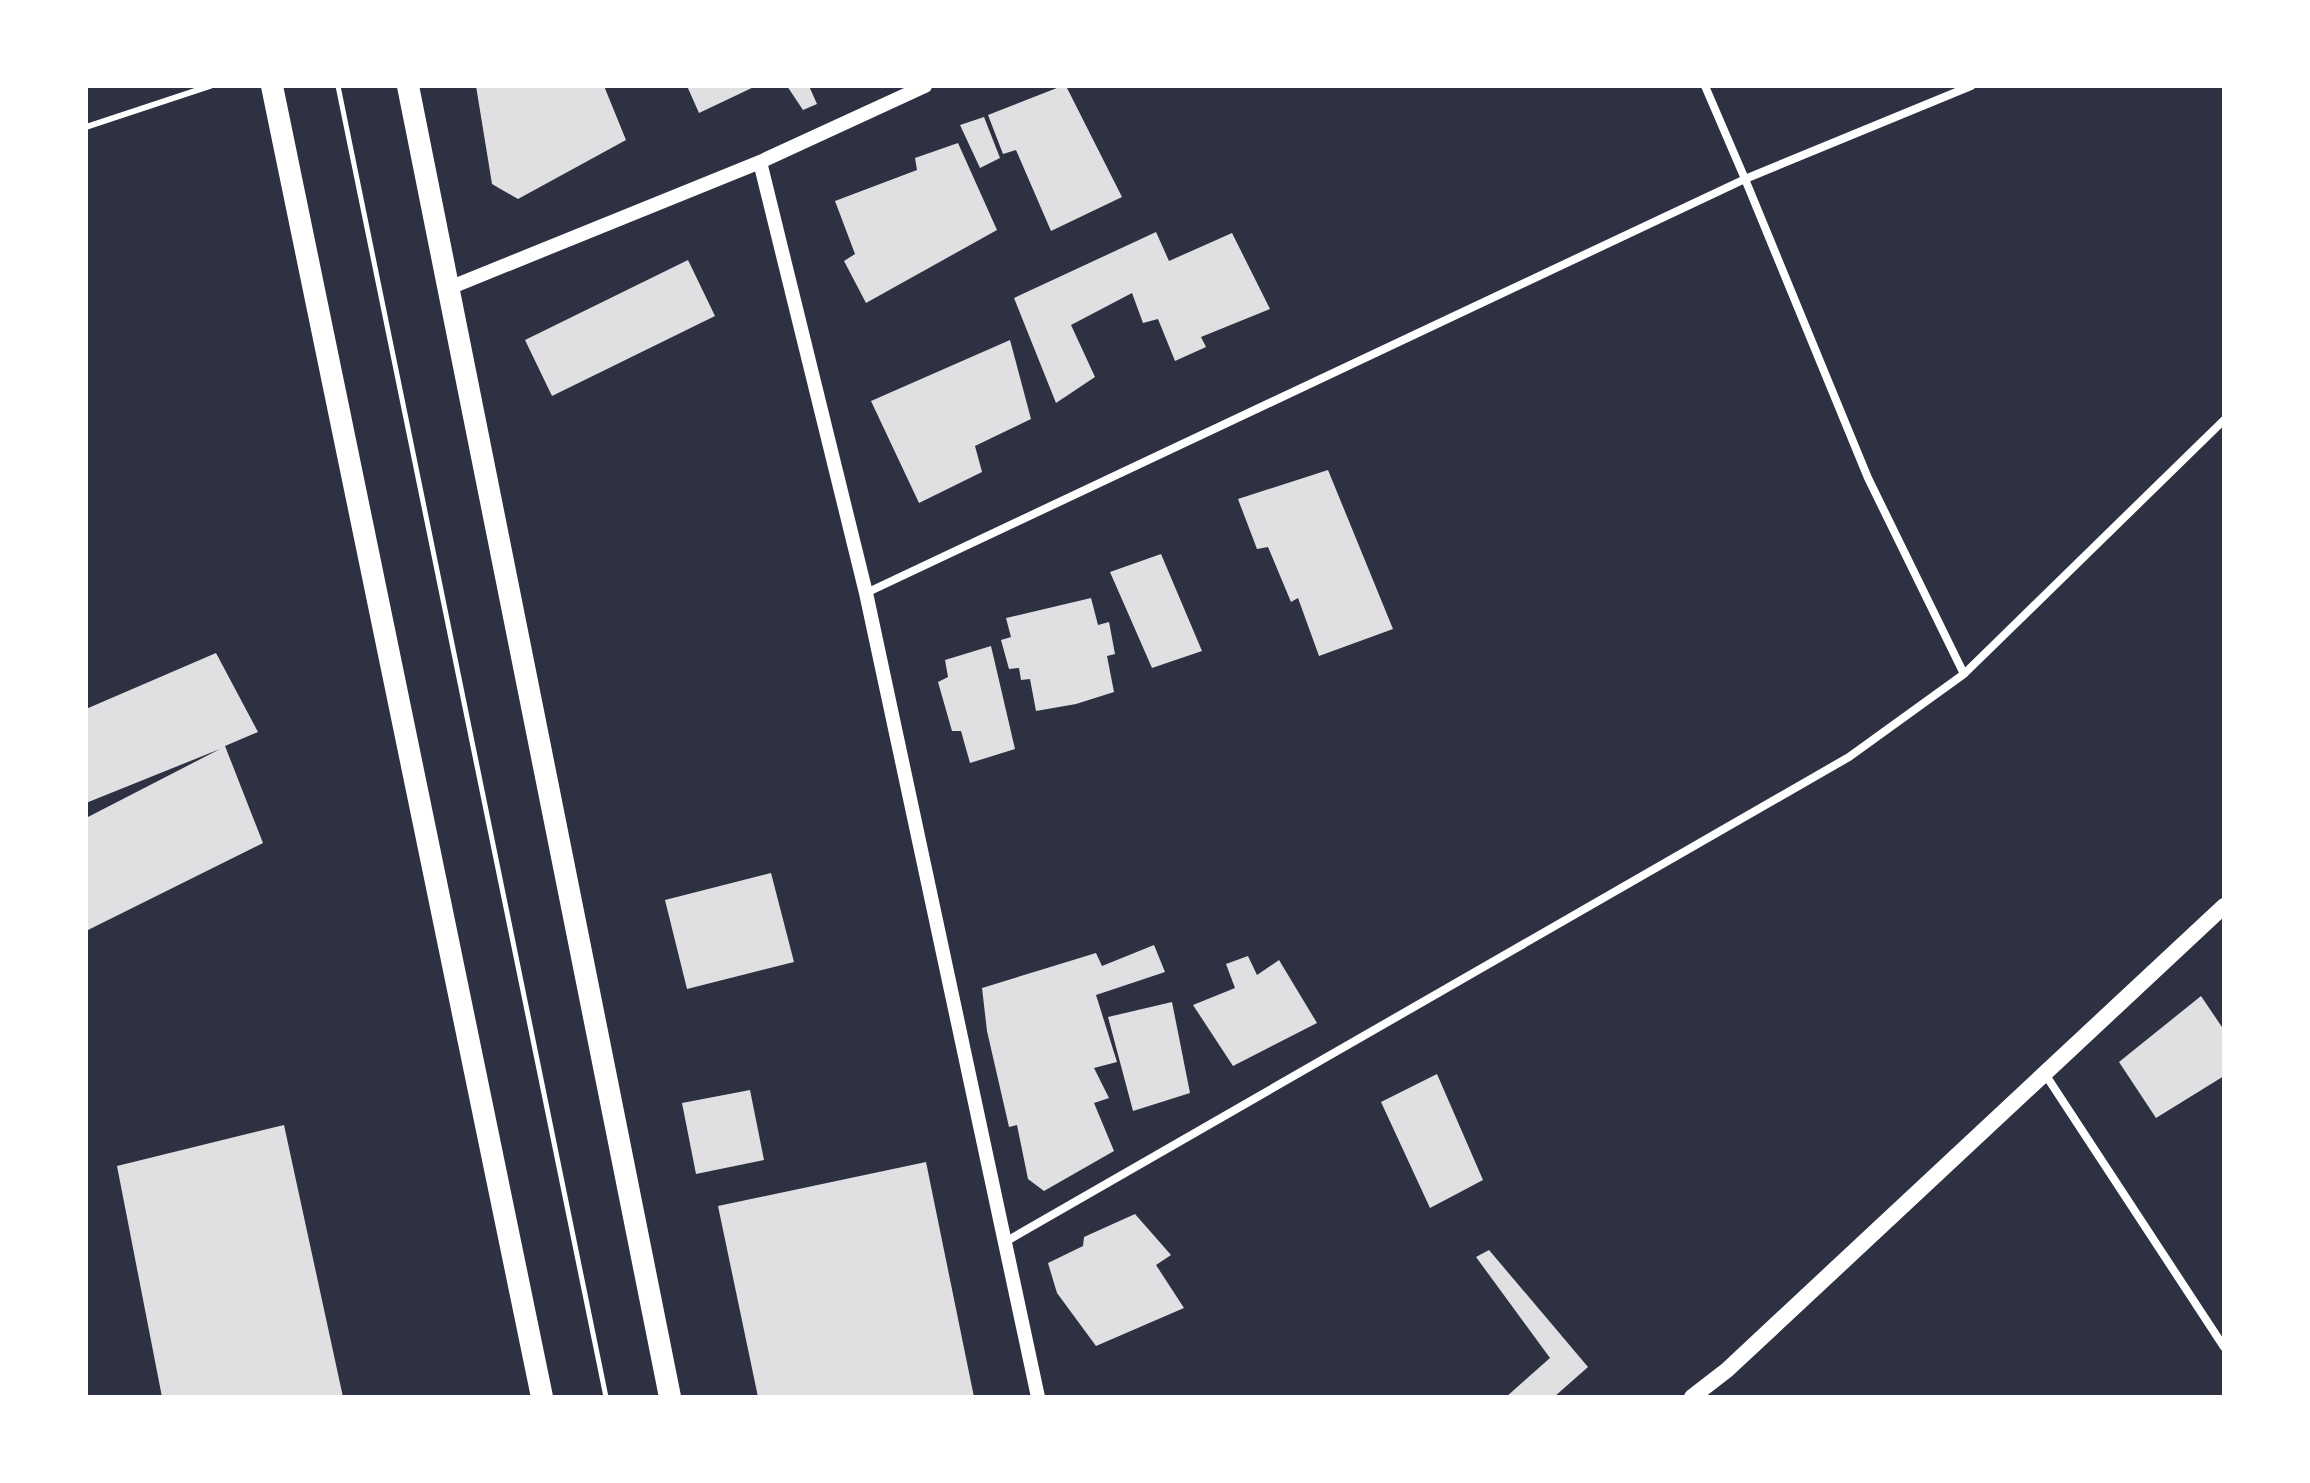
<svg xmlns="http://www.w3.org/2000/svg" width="2310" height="1483" font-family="'Alegreya Sans',sans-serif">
  <rect width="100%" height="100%" fill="#2d3142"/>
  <path fill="#e0e0e3" d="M 476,86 L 604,86 L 626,140 L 518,199 L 492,184 Z
    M 687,86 L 756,86 L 699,113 Z
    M 787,86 L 809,86 L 817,104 L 803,110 Z
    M 1062,86 L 1066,86 L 1122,197 L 1051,231 L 1016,150 L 1003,154 L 988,115 Z
    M 984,117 L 1000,158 L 980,168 L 960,125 Z
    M 958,143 L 997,230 L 866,303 L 844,261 L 855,254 L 835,201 L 917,170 L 915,158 Z
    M 1156,232 L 1169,261 L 1232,233 L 1270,309 L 1201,337 L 1206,347 L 1175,361 L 1158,319 L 1143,323 L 1132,293 L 1071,325 L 1095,377 L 1056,403 L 1014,298 Z
    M 688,260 L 715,316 L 552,396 L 525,340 Z
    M 1010,340 L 1031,419 L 975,446 L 982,472 L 919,503 L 871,401 Z
    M 1328,470 L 1393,629 L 1319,656 L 1298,598 L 1291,602 L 1268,547 L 1257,549 L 1238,499 Z
    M 1161,554 L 1202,651 L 1152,668 L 1110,572 Z
    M 1091,598 L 1098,625 L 1109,622 L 1115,654 L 1107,656 L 1114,692 L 1076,704 L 1036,711 L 1030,679 L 1021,680 L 1019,668 L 1009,669 L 1001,640 L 1011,637 L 1006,618 Z
    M 991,646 L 1015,749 L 970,763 L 961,731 L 952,731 L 938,682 L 948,677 L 945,660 Z
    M 216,653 L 258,732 L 225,746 L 263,843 L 86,931 L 86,818 L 220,749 L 86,803 L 86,709 Z
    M 771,873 L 794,962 L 687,989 L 665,900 Z
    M 1154,945 L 1165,972 L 1096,995 L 1117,1062 L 1094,1068 L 1109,1098 L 1094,1103 L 1114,1151 L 1044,1191 L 1028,1179 L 1017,1125 L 1009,1127 L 987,1031 L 982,988 L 1096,953 L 1102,966 Z
    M 1248,956 L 1257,975 L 1279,960 L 1317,1023 L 1233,1066 L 1193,1005 L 1235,988 L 1226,964 Z
    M 2201,996 L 2224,1030 L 2224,1076 L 2156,1118 L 2119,1062 Z
    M 1172,1002 L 1190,1093 L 1133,1111 L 1108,1017 Z
    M 1437,1074 L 1483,1180 L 1430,1208 L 1381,1102 Z
    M 750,1090 L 764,1160 L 696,1174 L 682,1103 Z
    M 284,1125 L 343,1397 L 162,1397 L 117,1166 Z
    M 926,1162 L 974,1397 L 758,1397 L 718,1206 Z
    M 1135,1214 L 1171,1255 L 1156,1265 L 1184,1308 L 1096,1346 L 1057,1293 L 1048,1263 L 1083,1246 L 1084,1237 Z
    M 1489,1250 L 1588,1367 L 1554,1397 L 1506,1397 L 1550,1358 L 1476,1257 Z"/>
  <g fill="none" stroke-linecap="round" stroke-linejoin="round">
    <path stroke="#fff" stroke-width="5" d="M 338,86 L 606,1397"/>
    <path stroke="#fff" stroke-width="6" d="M 86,127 L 210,86"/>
    <path stroke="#fff" stroke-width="8" d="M 1705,86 L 1745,179 L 1868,478 L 1964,674
      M 866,593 L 1745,179 L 1971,86
      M 2045,1074 L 2224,1347
      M 1005,1242 L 1849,757 L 1964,674 L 2224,420"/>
    <path stroke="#fff" stroke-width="14" d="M 760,162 L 866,593 L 1038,1397
      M 449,288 L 760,162 L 925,86"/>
    <path stroke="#fff" stroke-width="16" d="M 1692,1397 L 1727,1370 L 2224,906"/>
    <path stroke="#fff" stroke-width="22" d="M 272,86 L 542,1397
      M 408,86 L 670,1397"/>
  </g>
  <rect width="2310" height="1483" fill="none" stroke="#ffffff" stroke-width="176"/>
</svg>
